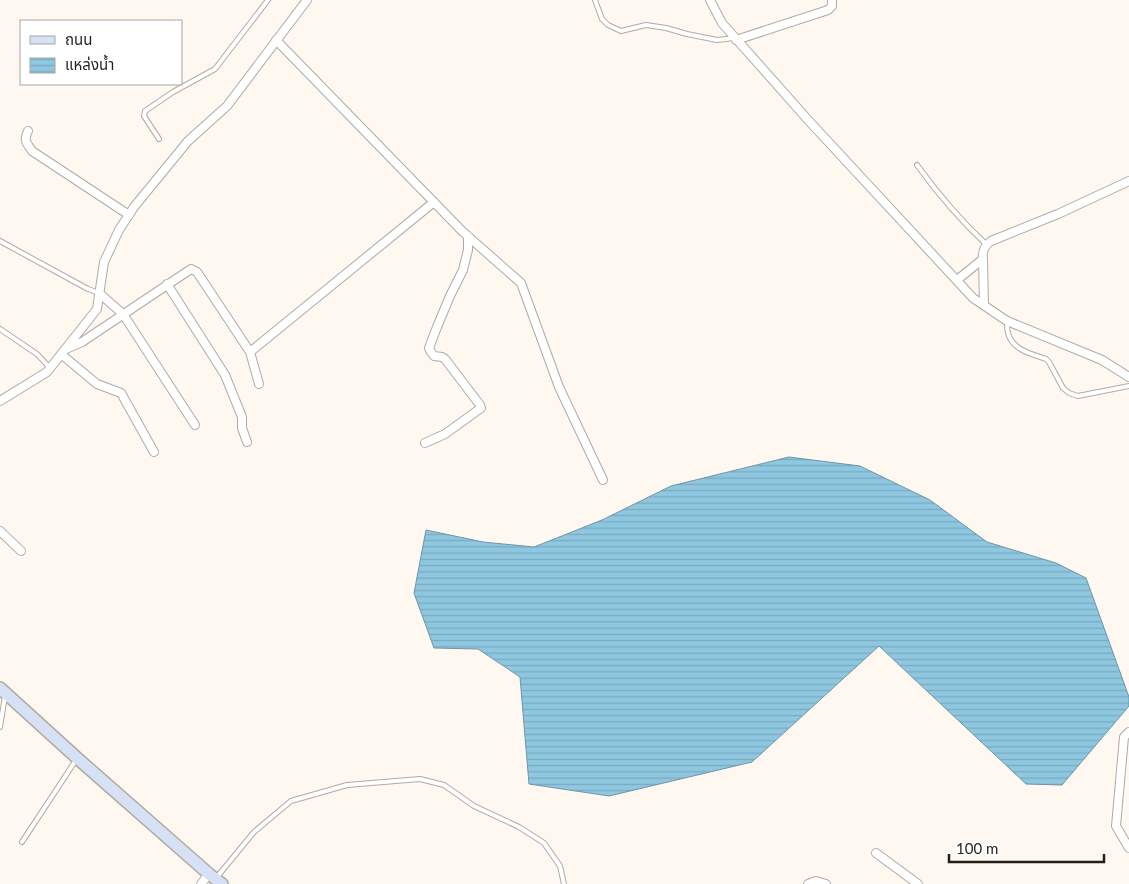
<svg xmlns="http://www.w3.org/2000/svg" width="1129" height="884" font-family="Lato,'Noto Sans Thai',sans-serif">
  <defs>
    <pattern id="water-rules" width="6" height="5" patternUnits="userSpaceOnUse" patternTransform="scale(1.25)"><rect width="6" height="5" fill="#8ec7e0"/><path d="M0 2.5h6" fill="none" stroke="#7aaac0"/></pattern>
  </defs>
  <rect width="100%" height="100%" fill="#fff8f1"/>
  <path fill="url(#water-rules)" stroke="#6e95a6" d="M 789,457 L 860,466 L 930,500 L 987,542 L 1056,563 L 1086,578 L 1129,697 L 1129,706 L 1062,785 L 1026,784 L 879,646 L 752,762 L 609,796 L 529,784 L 520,677 L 478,649 L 434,648 L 414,593 L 426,530 L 483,542 L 534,547 L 602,520 L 671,486 Z"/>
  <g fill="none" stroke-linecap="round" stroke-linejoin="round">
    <g stroke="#b1aaa4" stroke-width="6">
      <path id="lane" d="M 595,0 L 602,19 L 608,25 L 621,31 L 646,25 L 666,28 L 687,34 L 717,40 L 734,38
        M 159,139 L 144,116 L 145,111 L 173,92 L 215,69 L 268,0
        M 917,165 C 938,194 960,220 986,244
        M 0,241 L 88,289 L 99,293
        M 1007,321 C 1007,325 1007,330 1008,333 C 1012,350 1032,354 1046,359 L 1049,362 L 1063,388 L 1069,393 L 1078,396 L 1129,386
        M 0,329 L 37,354 L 50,368
        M 0,727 L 5,696
        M 22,842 L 76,760
        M 217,877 L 254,832 L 291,801 L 347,785 L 420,779 L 444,785 L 474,806 L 519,827 L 544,843 L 560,866 L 564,884"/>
    </g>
    <g stroke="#b1aaa4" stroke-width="10">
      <path id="street" d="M 710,0 L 722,23 L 809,121 L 973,298 L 1007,321 L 1102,360 L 1129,377
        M 276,40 L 462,231 L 521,283 L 559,387 L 603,480
        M 736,40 L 828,10 L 832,6 L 832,0
        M 28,131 C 23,141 27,143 32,151 L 129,215
        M 983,259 L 984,305
        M 957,280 L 983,259 C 982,251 984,246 991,241 L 1058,214 L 1129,181
        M 167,284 L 225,375 L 242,417 L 242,428 L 247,442
        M 99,293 L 123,314 L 195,425
        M 66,349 L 82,342 L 191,269 L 197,272 L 250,352 L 259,384
        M 250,352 L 434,202
        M 61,354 L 97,384 L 121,393 L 154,452
        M 0,401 L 47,372 L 97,309 L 104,262 L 119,230 L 134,207 L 188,141 L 227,106 L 307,0
        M 425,443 L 445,434 L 481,408 L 480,405 L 445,359 L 442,357 L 434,356 L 431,352 L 429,348 L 437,327 L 450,296 L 463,270 L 468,250 L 468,236
        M 0,531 L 21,551
        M 1129,732 L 1124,737 L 1116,826 L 1129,848
        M 876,853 L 918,884
        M 201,884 L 209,874
        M 808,884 L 816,881 L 826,884"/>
    </g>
    <g stroke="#b1aaa4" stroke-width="14">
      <path id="secondary" d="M 0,688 L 77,758 L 209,874 L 222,884"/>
    </g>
    <use href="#lane" stroke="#fff" stroke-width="4"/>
    <use href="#street" stroke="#fff" stroke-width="8"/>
    <use href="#secondary" stroke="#d7e1f5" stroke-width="11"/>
  </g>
  <rect x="20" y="20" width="162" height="65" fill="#ffffff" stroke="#a7a5a5"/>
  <rect x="30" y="36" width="25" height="8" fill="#d7e1f5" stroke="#a7a5a5"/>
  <text x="65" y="45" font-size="15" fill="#221f1d">ถนน</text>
  <rect x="30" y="58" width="25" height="15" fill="url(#water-rules)" stroke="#a7a5a5"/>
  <text x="65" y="70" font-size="15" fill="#221f1d">แหล่งน้ำ</text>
  <path d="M949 854v8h155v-8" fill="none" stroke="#221f1d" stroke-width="2.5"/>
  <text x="956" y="854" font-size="15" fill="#221f1d" stroke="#ffffff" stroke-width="4" paint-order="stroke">100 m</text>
</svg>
